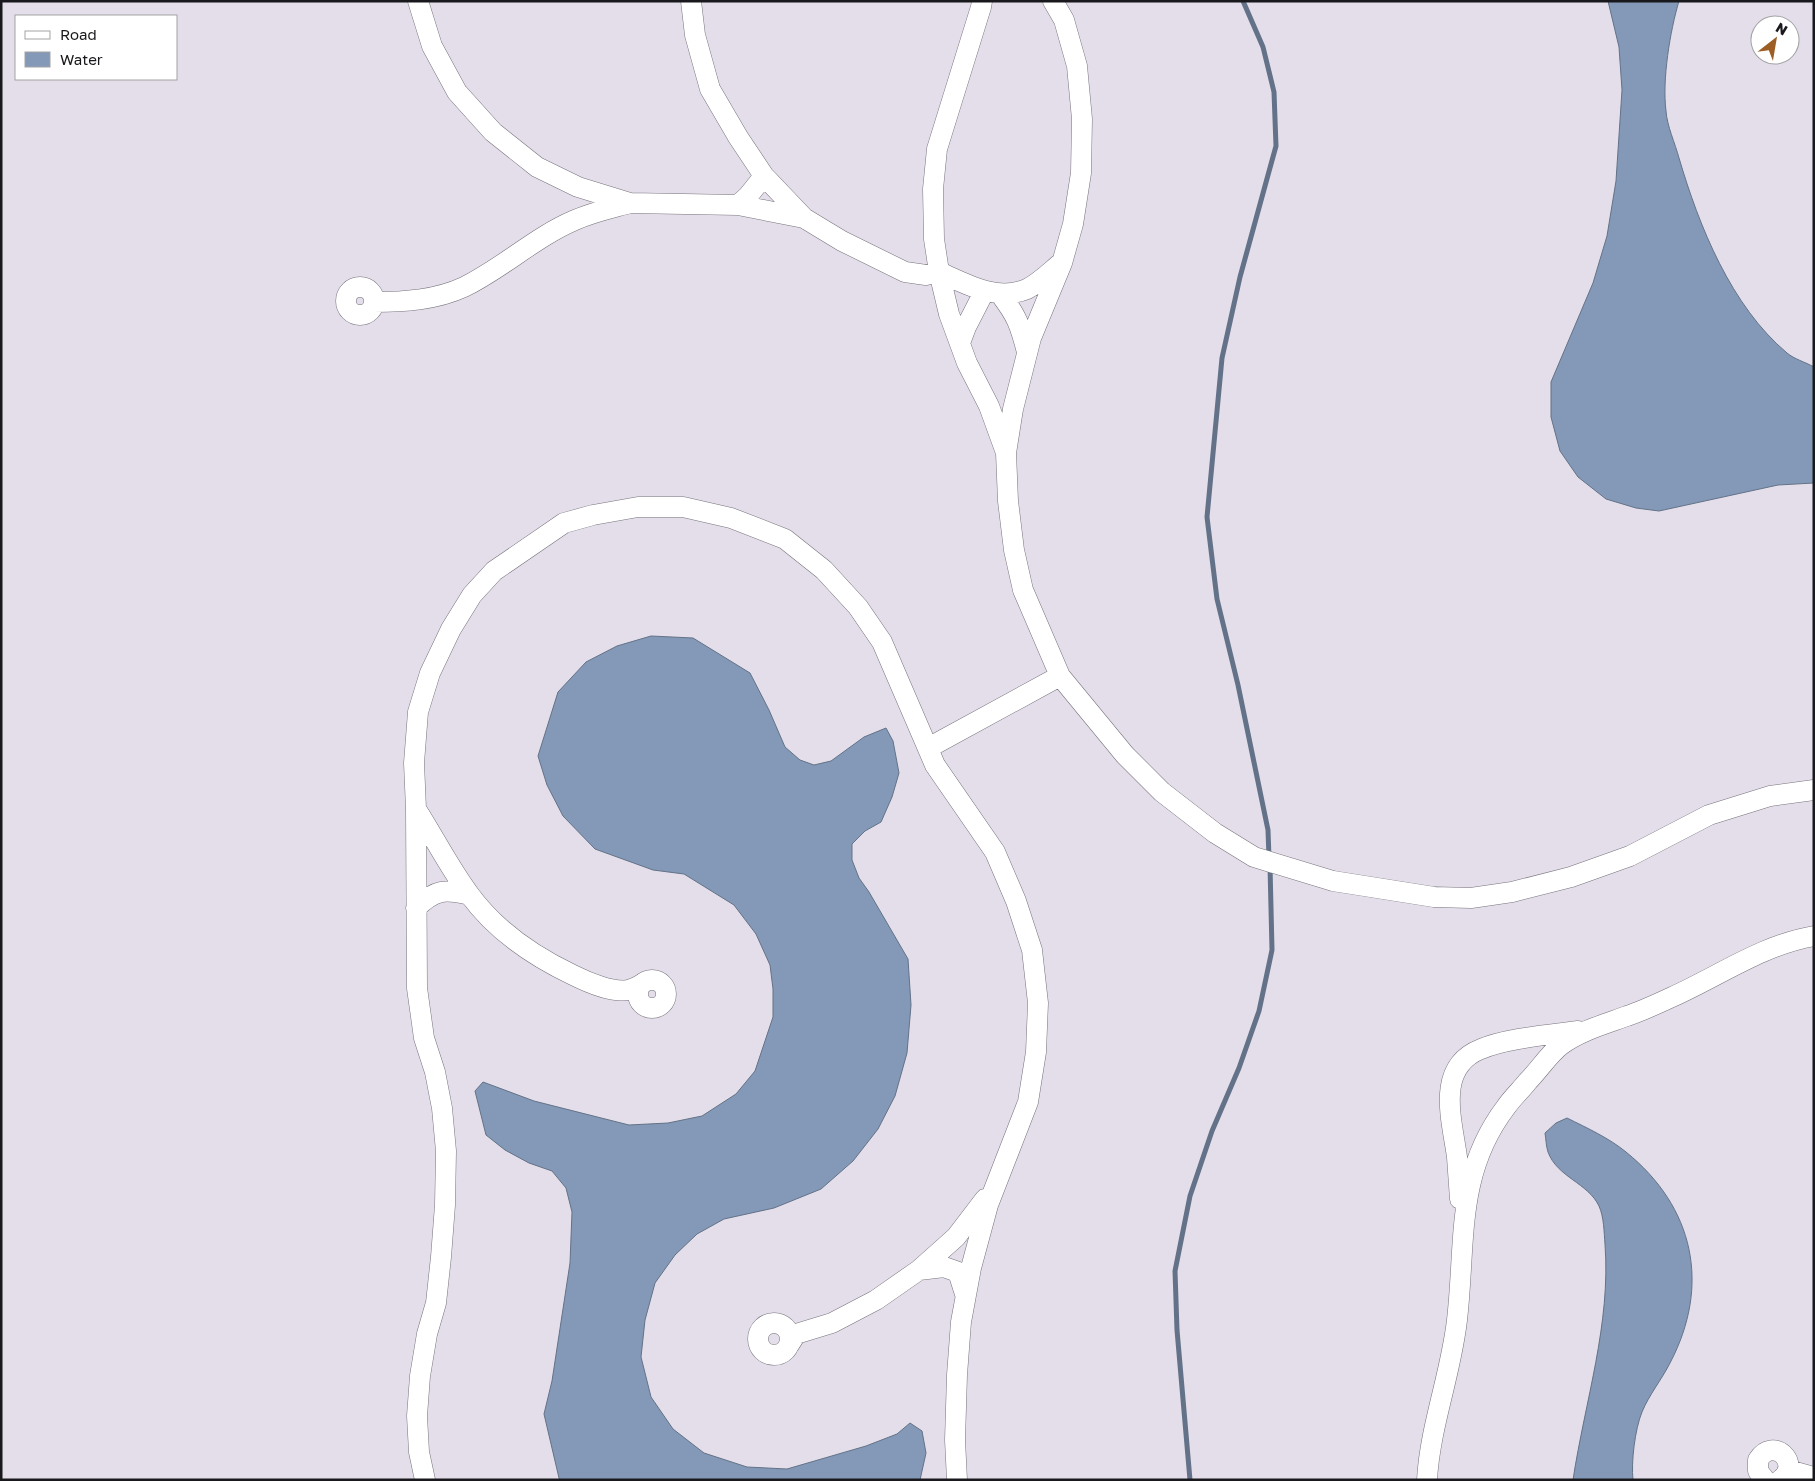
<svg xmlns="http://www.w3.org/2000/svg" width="1815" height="1481" font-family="'Golos Text',sans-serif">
  <rect width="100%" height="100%" fill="#e3dee9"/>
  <path fill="#8399b7" stroke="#637288" d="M 1608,1 L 1679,1 C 1670,31 1662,80 1666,111 C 1667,126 1675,143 1679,158 C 1699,226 1731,306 1787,353 C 1794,359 1805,362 1814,367 L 1814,483 L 1778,485 L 1659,511 L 1636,508 L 1606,499 L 1578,477 L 1560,451 L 1551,417 L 1551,382 L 1593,283 L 1607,236 L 1616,181 L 1622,90 L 1619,47 Z
    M 651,636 L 693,638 L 750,673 L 769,710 L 785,747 L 800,760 L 814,765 L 831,761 L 864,737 L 886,728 L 893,741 L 899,773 L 892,797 L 881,822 L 865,831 L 852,844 L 852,860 L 859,878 L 869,892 L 908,959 L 911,1005 L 907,1053 L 895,1096 L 878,1129 L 853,1161 L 821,1189 L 774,1208 L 724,1219 L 697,1234 L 675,1255 L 655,1283 L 645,1320 L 641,1357 L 651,1397 L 673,1429 L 704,1453 L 747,1467 L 787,1469 L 866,1446 L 897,1434 L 910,1423 L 922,1431 L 926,1453 L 920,1480 L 560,1480 L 559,1478 L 544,1414 L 552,1381 L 570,1263 L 572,1212 L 566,1188 L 552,1171 L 529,1163 L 505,1150 L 486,1135 L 475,1091 L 483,1082 L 534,1101 L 629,1125 L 668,1123 L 702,1116 L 736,1094 L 755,1071 L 773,1017 L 773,989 L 770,965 L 756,934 L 734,905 L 684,874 L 653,870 L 595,849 L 563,816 L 547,785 L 538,756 L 558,692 L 586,662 L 617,646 Z
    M 1567,1118 C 1587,1128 1609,1138 1626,1152 C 1694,1207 1711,1285 1670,1363 C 1662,1379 1649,1395 1642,1412 C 1635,1429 1631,1462 1633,1480 L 1573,1480 C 1585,1401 1611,1324 1605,1244 C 1604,1232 1604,1217 1599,1206 C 1588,1183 1557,1177 1548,1152 C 1546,1146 1546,1139 1545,1133 L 1556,1123 Z"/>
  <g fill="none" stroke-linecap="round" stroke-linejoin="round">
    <path stroke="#637288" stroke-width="5" d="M 1243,1 L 1263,47 L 1274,92 L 1276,146 L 1240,277 L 1222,358 L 1207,517 L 1217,599 L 1238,685 L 1268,830 L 1269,858
      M 1190,1480 L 1177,1330 L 1175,1271 L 1190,1196 L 1212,1131 L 1239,1068 L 1259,1011 L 1272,950 L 1270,866"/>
    <g stroke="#77737d" stroke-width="21">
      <path id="minor" d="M 418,1 L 432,46 L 457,92 L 493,132 L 537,167 L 578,187 L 630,203 L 738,205 L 804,218
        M 691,1 L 695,35 L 710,89 L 738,137 L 764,176 L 804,218 L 842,241 L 905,272 L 926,275 L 939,272 L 949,314 L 967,363 L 989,406 L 1005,450
        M 982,1 L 981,7 L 937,149 L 933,189 L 934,239 L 939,272 C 967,284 996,302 1027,289 C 1039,283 1050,272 1061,263
        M 1053,1 L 1064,20 L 1077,66 L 1082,119 L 1081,173 L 1073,224 L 1062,263 L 1031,338 L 1013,409 L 1006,453 L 1008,501 L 1014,550 L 1023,590 L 1060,676 L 1125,755 L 1162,792 L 1215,833 L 1254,857 L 1333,881 L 1434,897 L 1471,898 L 1512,892 L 1571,877 L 1630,856 L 1709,815 L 1770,796 L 1814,790
        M 738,205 L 748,196 L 764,176
        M346 301a14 14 0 1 1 28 0a14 14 0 1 1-28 0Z
        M 1000,294 C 1017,316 1020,325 1027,352
        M 374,302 C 404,302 436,300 464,287 C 503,268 535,237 575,220 C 593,212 612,208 630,203
        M 960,343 L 966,327 L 984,292
        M 928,748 L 1060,676
        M 416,809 C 434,837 449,867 469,894 C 495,930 533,956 573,975 C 587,982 613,993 628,990 C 633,989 638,986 642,984
        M 416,908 C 435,889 445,889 470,895
        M638 994a14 14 0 1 1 28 0a14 14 0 1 1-28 0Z
        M 1460,1199 C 1459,1185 1458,1171 1457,1157 C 1452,1120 1435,1067 1481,1049 C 1507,1038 1549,1035 1578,1031
        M 919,1270 L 944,1267 L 958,1272 L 965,1294
        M758 1339a16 16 0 1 1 32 0a16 16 0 1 1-32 0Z
        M 789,1345 L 796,1334 L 832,1323 L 876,1300 L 919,1270 L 956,1237 L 985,1199
        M 1788,1470 L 1814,1477
        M 425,1480 L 419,1452 L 417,1416 L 420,1376 L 427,1334 L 436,1303 L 441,1257 L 445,1205 L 446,1151 L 442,1108 L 435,1072 L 424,1038 L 417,988 L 416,809 L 414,763 L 418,712 L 430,673 L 451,629 L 472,595 L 494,571 L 564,523 L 593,515 L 638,507 L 683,507 L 731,518 L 785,539 L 824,570 L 858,607 L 882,642 L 935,765 L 995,852 L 1016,901 L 1032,950 L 1038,1003 L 1036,1052 L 1028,1102 L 988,1205 L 971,1268 L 961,1322 L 957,1375 L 955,1440 L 957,1480
        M 1427,1480 C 1430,1426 1451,1374 1457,1320 C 1466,1243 1455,1174 1506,1107 C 1512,1098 1521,1090 1528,1081 C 1539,1070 1549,1054 1561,1045 C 1580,1031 1605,1024 1627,1016 C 1642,1011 1657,1004 1672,997 C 1719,976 1762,945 1814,936
        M 1765,1480 L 1758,1471 L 1758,1460 C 1773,1435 1803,1464 1780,1480"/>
    </g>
    <use href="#minor" stroke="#fff" stroke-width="20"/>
  </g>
  <rect width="1815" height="1481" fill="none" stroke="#19181c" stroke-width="5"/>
  <rect x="15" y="15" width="162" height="65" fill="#ffffff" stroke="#a3a3a4"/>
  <rect x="25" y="31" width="25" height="8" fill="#ffffff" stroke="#a3a3a4"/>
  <text x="60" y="40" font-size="15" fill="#19181c">Road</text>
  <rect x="25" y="52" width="25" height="15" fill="#8399b7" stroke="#a3a3a4"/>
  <text x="60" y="65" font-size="15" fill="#19181c">Water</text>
  <g transform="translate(1775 40) rotate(31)"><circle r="24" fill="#ffffff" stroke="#a3a3a4"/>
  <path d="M0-4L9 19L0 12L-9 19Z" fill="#9c5e24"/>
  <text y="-8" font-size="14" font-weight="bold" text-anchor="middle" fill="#19181c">N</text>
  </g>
</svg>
